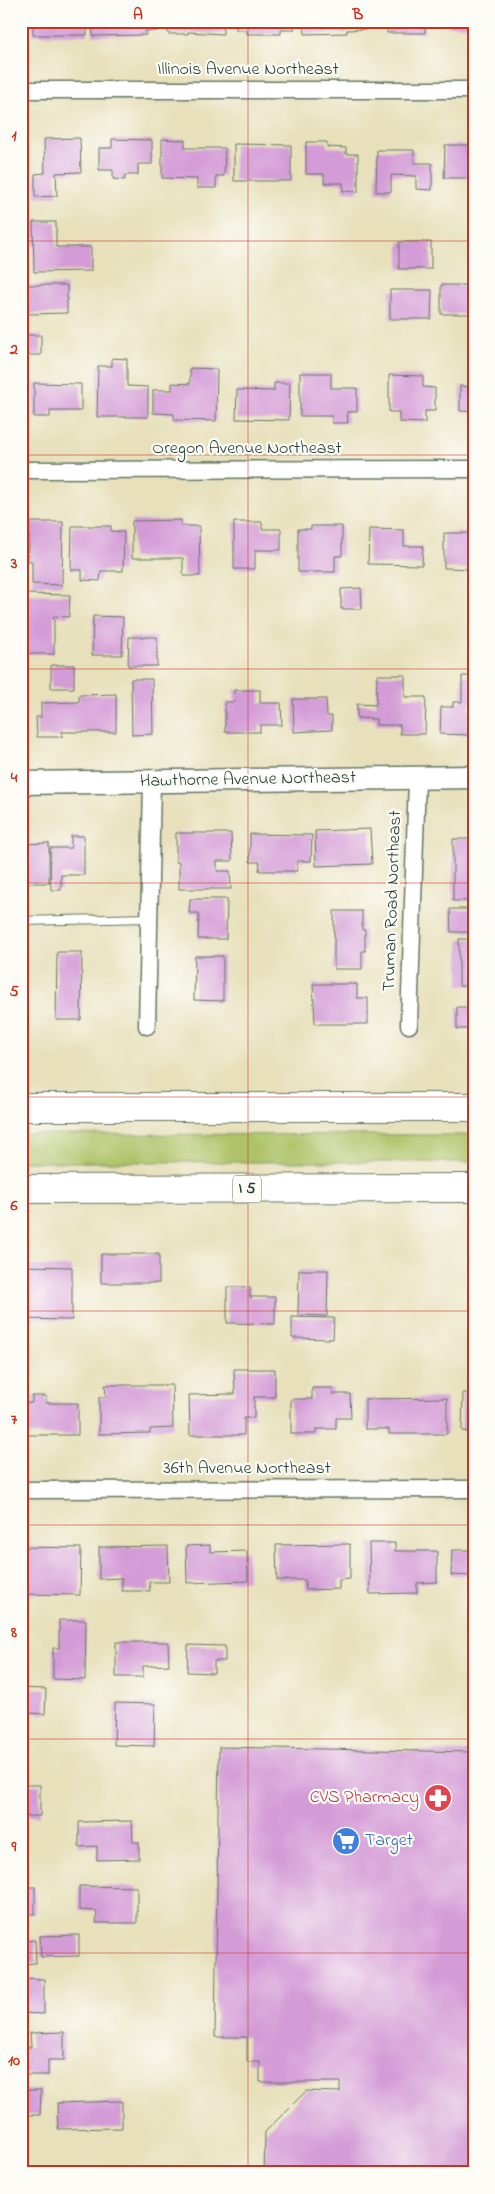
<svg xmlns="http://www.w3.org/2000/svg" width="495" height="2194" font-family="'Indie Flower',sans-serif">
  <rect width="100%" height="100%" fill="#fdfcf7"/>
  <filter id="ink" filterUnits="userSpaceOnUse"><feTurbulence type="fractalNoise" baseFrequency=".02" numOctaves="2"/><feDisplacementMap in="SourceGraphic" scale="10" xChannelSelector="R" yChannelSelector="G"/><feConvolveMatrix kernelMatrix="1 2 1 2 8 2 1 2 1" color-interpolation-filters="sRGB"/></filter>
  <filter id="wash" filterUnits="userSpaceOnUse"><feTurbulence type="fractalNoise" baseFrequency=".0096" numOctaves="4" result="noise"/><feDisplacementMap in="SourceGraphic" scale="20" xChannelSelector="R" yChannelSelector="G"/><feGaussianBlur stdDeviation="1.12" result="paint"/><feColorMatrix in="noise" values="0 0 0 0 0 0 0 0 0 0 0 0 0 0 0 0 0 1.4 0 .05"/><feComposite in="paint" operator="in"/></filter>
  <g filter="url(#wash)">
    <rect width="100%" height="100%" fill="#e7e0bb"/>
    <path fill="#aec367" stroke="#66804e" d="M 21,1134 L 474,1135 L 474,1162 L 21,1162 Z"/>
    <g id="blocks">
      <path fill="#d49cd7" d="M 33,21 L 87,21 L 87,35 L 33,35 Z
        M 92,21 L 157,21 L 157,31 L 145,31 L 146,35 L 93,36 Z
        M 167,21 L 223,21 L 223,34 L 188,32 L 188,34 L 168,34 Z
        M 236,21 L 294,21 L 294,30 L 281,30 L 281,34 L 247,34 L 247,30 L 236,30 Z
        M 304,21 L 366,21 L 366,29 L 347,30 L 347,33 L 305,34 Z
        M 387,21 L 425,21 L 425,33 L 387,33 Z
        M 446,21 L 474,21 L 474,26 L 446,26 Z
        M 80,138 L 81,172 L 56,173 L 57,196 L 35,197 L 35,174 L 45,173 L 44,139 Z
        M 112,139 L 152,140 L 152,164 L 138,164 L 138,175 L 125,175 L 125,180 L 113,179 L 113,170 L 99,170 L 99,148 L 112,148 Z
        M 162,139 L 185,140 L 185,148 L 225,148 L 224,176 L 216,176 L 216,188 L 197,188 L 197,179 L 162,178 Z
        M 306,142 L 327,142 L 327,147 L 346,148 L 346,154 L 358,154 L 358,192 L 343,191 L 343,183 L 324,183 L 324,174 L 306,174 Z
        M 234,144 L 291,145 L 291,181 L 234,181 Z
        M 445,145 L 474,145 L 474,178 L 444,178 Z
        M 377,150 L 414,150 L 414,163 L 432,163 L 432,190 L 416,189 L 416,176 L 391,175 L 391,192 L 376,192 Z
        M 33,222 L 56,222 L 56,247 L 91,247 L 91,271 L 34,272 Z
        M 399,242 L 431,242 L 431,269 L 399,269 Z
        M 28,285 L 67,285 L 67,313 L 28,314 Z
        M 441,285 L 474,285 L 474,314 L 441,314 Z
        M 390,290 L 432,290 L 431,319 L 390,319 Z
        M 21,335 L 41,335 L 41,355 L 21,355 Z
        M 112,358 L 127,359 L 127,386 L 148,387 L 148,417 L 97,417 L 98,366 L 112,366 Z
        M 190,368 L 217,369 L 216,421 L 174,420 L 174,414 L 153,413 L 153,390 L 172,390 L 172,383 L 190,384 Z
        M 300,373 L 331,373 L 331,388 L 357,388 L 357,412 L 347,412 L 348,423 L 332,423 L 332,416 L 300,416 Z
        M 389,375 L 423,376 L 423,387 L 435,388 L 435,411 L 425,411 L 425,423 L 399,422 L 399,412 L 389,412 Z
        M 34,383 L 81,384 L 81,411 L 50,411 L 50,417 L 34,417 Z
        M 274,383 L 290,383 L 289,420 L 236,419 L 237,390 L 274,391 Z
        M 460,386 L 474,387 L 474,412 L 460,411 Z
        M 181,520 L 181,526 L 199,526 L 200,576 L 183,576 L 183,558 L 132,558 L 132,521 Z
        M 30,522 L 63,522 L 62,585 L 32,584 L 32,561 L 28,561 Z
        M 234,522 L 262,522 L 262,529 L 281,529 L 281,550 L 255,550 L 255,569 L 234,569 Z
        M 72,526 L 111,526 L 111,531 L 124,532 L 123,571 L 101,571 L 100,581 L 82,580 L 82,570 L 71,570 Z
        M 311,526 L 342,526 L 342,556 L 335,556 L 335,572 L 298,572 L 298,529 L 311,529 Z
        M 369,529 L 404,530 L 404,546 L 423,546 L 422,565 L 368,564 Z
        M 444,533 L 474,533 L 473,569 L 444,568 Z
        M 361,588 L 362,609 L 341,609 L 341,589 Z
        M 24,594 L 70,595 L 69,617 L 54,616 L 54,654 L 26,654 L 27,631 L 22,631 L 22,616 L 24,616 L 25,612 L 22,612 L 22,597 L 24,597 Z
        M 93,616 L 123,617 L 122,655 L 92,655 Z
        M 129,637 L 157,637 L 157,666 L 128,666 Z
        M 51,665 L 74,665 L 74,688 L 51,688 Z
        M 377,675 L 405,675 L 405,697 L 426,697 L 425,734 L 400,734 L 400,725 L 376,725 L 376,719 L 357,718 L 357,704 L 376,705 Z
        M 462,676 L 474,676 L 474,704 L 470,703 L 469,735 L 440,734 L 441,707 L 453,707 L 453,702 L 462,702 Z
        M 131,679 L 152,679 L 153,734 L 132,735 Z
        M 234,690 L 260,690 L 260,703 L 281,703 L 282,725 L 260,725 L 260,732 L 225,732 L 225,702 L 235,702 Z
        M 116,694 L 116,732 L 62,732 L 62,737 L 37,737 L 36,717 L 41,717 L 41,703 L 79,702 L 79,695 Z
        M 293,699 L 326,699 L 327,716 L 332,716 L 332,730 L 294,732 Z
        M 370,829 L 372,864 L 316,866 L 315,831 Z
        M 176,833 L 231,833 L 232,861 L 217,861 L 217,871 L 230,871 L 231,889 L 179,889 L 179,862 L 176,862 Z
        M 250,834 L 312,835 L 311,861 L 297,861 L 297,871 L 259,871 L 260,862 L 250,862 Z
        M 71,836 L 84,836 L 84,875 L 61,875 L 61,890 L 51,890 L 50,848 L 71,848 Z
        M 453,839 L 474,839 L 474,901 L 453,901 Z
        M 49,843 L 49,883 L 21,883 L 21,844 Z
        M 190,899 L 227,899 L 226,939 L 198,939 L 199,913 L 189,913 Z
        M 450,909 L 474,909 L 474,932 L 451,932 Z
        M 334,911 L 362,911 L 362,930 L 365,930 L 365,951 L 362,951 L 362,969 L 334,969 Z
        M 459,939 L 474,939 L 474,986 L 459,986 Z
        M 57,952 L 82,952 L 81,1020 L 56,1020 Z
        M 195,956 L 223,956 L 223,1001 L 194,1000 Z
        M 313,984 L 357,984 L 357,998 L 368,998 L 368,1024 L 315,1024 Z
        M 471,1000 L 474,1000 L 474,1029 L 457,1029 L 457,1007 L 471,1007 Z
        M 101,1254 L 159,1254 L 159,1283 L 101,1283 Z
        M 21,1266 L 72,1267 L 72,1320 L 21,1319 Z
        M 299,1270 L 328,1270 L 327,1316 L 298,1315 Z
        M 227,1287 L 250,1287 L 250,1297 L 275,1297 L 275,1324 L 227,1323 Z
        M 292,1317 L 334,1318 L 333,1339 L 292,1338 Z
        M 234,1369 L 275,1369 L 275,1397 L 254,1397 L 254,1418 L 244,1418 L 244,1435 L 190,1435 L 189,1395 L 235,1394 Z
        M 105,1385 L 172,1385 L 173,1428 L 150,1429 L 150,1433 L 99,1434 L 99,1397 L 106,1397 Z
        M 312,1388 L 333,1388 L 333,1394 L 350,1394 L 351,1418 L 336,1418 L 336,1429 L 316,1429 L 316,1434 L 291,1434 L 291,1399 L 312,1399 Z
        M 463,1393 L 474,1393 L 474,1432 L 462,1431 Z
        M 32,1396 L 46,1396 L 46,1403 L 78,1403 L 78,1435 L 21,1435 L 21,1403 L 32,1403 Z
        M 447,1398 L 447,1434 L 389,1434 L 389,1429 L 365,1429 L 365,1399 Z
        M 369,1543 L 395,1543 L 395,1551 L 437,1551 L 437,1582 L 417,1583 L 417,1593 L 370,1594 Z
        M 350,1544 L 350,1579 L 339,1580 L 339,1589 L 306,1590 L 305,1580 L 277,1580 L 276,1545 Z
        M 210,1545 L 210,1552 L 247,1551 L 248,1581 L 187,1583 L 186,1546 Z
        M 168,1546 L 169,1582 L 149,1582 L 150,1591 L 122,1591 L 122,1578 L 99,1579 L 99,1547 Z
        M 21,1547 L 81,1548 L 80,1595 L 26,1594 L 27,1583 L 21,1583 Z
        M 452,1550 L 474,1550 L 474,1576 L 451,1575 Z
        M 59,1620 L 86,1620 L 85,1680 L 53,1679 L 53,1648 L 59,1648 Z
        M 116,1642 L 168,1642 L 169,1665 L 143,1666 L 143,1677 L 116,1677 Z
        M 188,1645 L 225,1646 L 225,1661 L 214,1661 L 214,1673 L 187,1672 Z
        M 21,1688 L 46,1689 L 45,1714 L 29,1713 L 29,1719 L 21,1719 Z
        M 115,1703 L 155,1704 L 154,1746 L 114,1745 Z
        M 219,1747 L 474,1752 L 474,2171 L 375,2169 L 372,2173 L 264,2173 L 265,2132 L 306,2091 L 340,2092 L 340,2082 L 260,2082 L 260,2062 L 247,2062 L 247,2037 L 215,2037 Z
        M 21,1785 L 40,1785 L 40,1816 L 21,1816 Z
        M 132,1821 L 133,1842 L 139,1842 L 139,1859 L 97,1860 L 97,1846 L 79,1847 L 79,1822 Z
        M 79,1886 L 137,1887 L 137,1923 L 96,1923 L 97,1911 L 79,1910 Z
        M 21,1887 L 35,1887 L 35,1914 L 21,1914 Z
        M 79,1935 L 79,1956 L 41,1957 L 40,1936 Z
        M 35,1940 L 36,1963 L 21,1964 L 21,1941 Z
        M 21,1978 L 44,1979 L 44,2014 L 21,2013 Z
        M 64,2032 L 64,2060 L 48,2060 L 48,2075 L 21,2075 L 21,2047 L 31,2047 L 30,2033 Z
        M 21,2090 L 41,2090 L 40,2115 L 21,2115 Z
        M 122,2101 L 122,2128 L 58,2129 L 57,2103 Z"/>
    </g>
  </g>
  <g filter="url(#ink)">
    <use href="#blocks" fill-opacity="0" stroke="#657663" stroke-width="1"/>
    <g fill="none" stroke-linecap="round" stroke-linejoin="round">
      <g stroke="#657663" stroke-width="10">
        <path id="lane" d="M 21,921 L 149,918"/>
      </g>
      <g stroke="#657663" stroke-width="19">
        <path id="street" d="M 21,90 L 474,90
          M 21,470 L 474,469
          M 409,1025 L 417,778
          M 147,1026 L 152,782
          M 21,1490 L 474,1489"/>
      </g>
      <g stroke="#657663" stroke-width="25">
        <path id="secondary" d="M 21,783 L 474,777"/>
      </g>
      <g stroke="#657663" stroke-width="30">
        <path id="highway" d="M 21,1107 L 474,1107
          M 21,1189 L 474,1188"/>
      </g>
      <use href="#lane" stroke="#fff" stroke-width="8"/>
      <use href="#street" stroke="#fff" stroke-width="16"/>
      <use href="#secondary" stroke="#fff" stroke-width="22"/>
      <use href="#highway" stroke="#fff" stroke-width="28"/>
    </g>
  </g>
  <path fill="none" stroke="#c8321e" stroke-width="1" stroke-opacity="0.55" d="M 248,21 L 248,2173M 21,241 L 474,241M 21,455 L 474,455M 21,669 L 474,669M 21,883 L 474,883M 21,1097 L 474,1097M 21,1311 L 474,1311M 21,1525 L 474,1525M 21,1739 L 474,1739M 21,1953 L 474,1953"/>
  <defs>
    <g id="pharmacy-disc" transform="scale(1.4375)"><circle r="9.5" fill="#e0444e" stroke="#fdfcf7"/><path d="M-2-6h4v4h4v4h-4v4h-4v-4h-4v-4h4Z" fill="#fff"/></g>
    <g id="supermarket-disc" transform="scale(1.4375)"><circle r="9.5" fill="#3f7fe0" stroke="#fdfcf7"/><path d="M-6-5.5h2.5l.6 2H6L4.5 2H-2.5L-4.4-4H-6ZM-1.5 3.2a1.3 1.3 0 1 0 .1 0ZM3 3.2a1.3 1.3 0 1 0 .1 0Z" fill="#fff"/></g>
  </defs>
  <g fill-rule="evenodd">
    <use href="#pharmacy-disc" x="438" y="1798"/>
    <use href="#supermarket-disc" x="346" y="1841"/>
  </g>
  <g text-anchor="middle" dominant-baseline="central" stroke-width="4.5" stroke-linejoin="round" paint-order="stroke">
    <rect fill="#fdfcf7" stroke="#62766e" stroke-width="1" x="233" y="1175.5" width="28" height="27" rx="4"/>
    <g font-size="16" font-weight="bold" fill="#1f3d34">
      <text x="247" y="1189">I 5</text>
    </g>
    <g font-size="18" fill="#1f3d34" stroke="#fdfcf7">
      <text x="248" y="70">Illinois Avenue Northeast</text>
      <text x="247" y="449">Oregon Avenue Northeast</text>
      <text transform="translate(248 780) rotate(-1)">Hawthorne Avenue Northeast</text>
      <text transform="translate(393 901) rotate(-88)">Truman Road Northeast</text>
      <text x="247" y="1469">36th Avenue Northeast</text>
    </g>
    <g font-size="18" fill="#be3a42" stroke="#fdfcf7" text-anchor="end">
      <text x="419" y="1798">CVS Pharmacy</text>
    </g>
    <g font-size="18" fill="#366cbe" stroke="#fdfcf7" text-anchor="start">
      <text x="365" y="1841">Target</text>
    </g>
  </g>
  <rect width="495" height="2194" fill="none" stroke="#fdfcf7" stroke-width="55"/>
  <rect x="28" y="28" width="440" height="2138" fill="none" stroke="#c8321e" stroke-width="2"/>
  <g font-size="16" text-anchor="middle" font-weight="bold" fill="#c8321e">
    <text x="138" y="19">A</text>
    <text x="358" y="19">B</text>
    <text x="14" y="140">1</text>
    <text x="14" y="354">2</text>
    <text x="14" y="568">3</text>
    <text x="14" y="782">4</text>
    <text x="14" y="996">5</text>
    <text x="14" y="1210">6</text>
    <text x="14" y="1424">7</text>
    <text x="14" y="1637">8</text>
    <text x="14" y="1851">9</text>
    <text x="14" y="2065">10</text>
  </g>
</svg>
